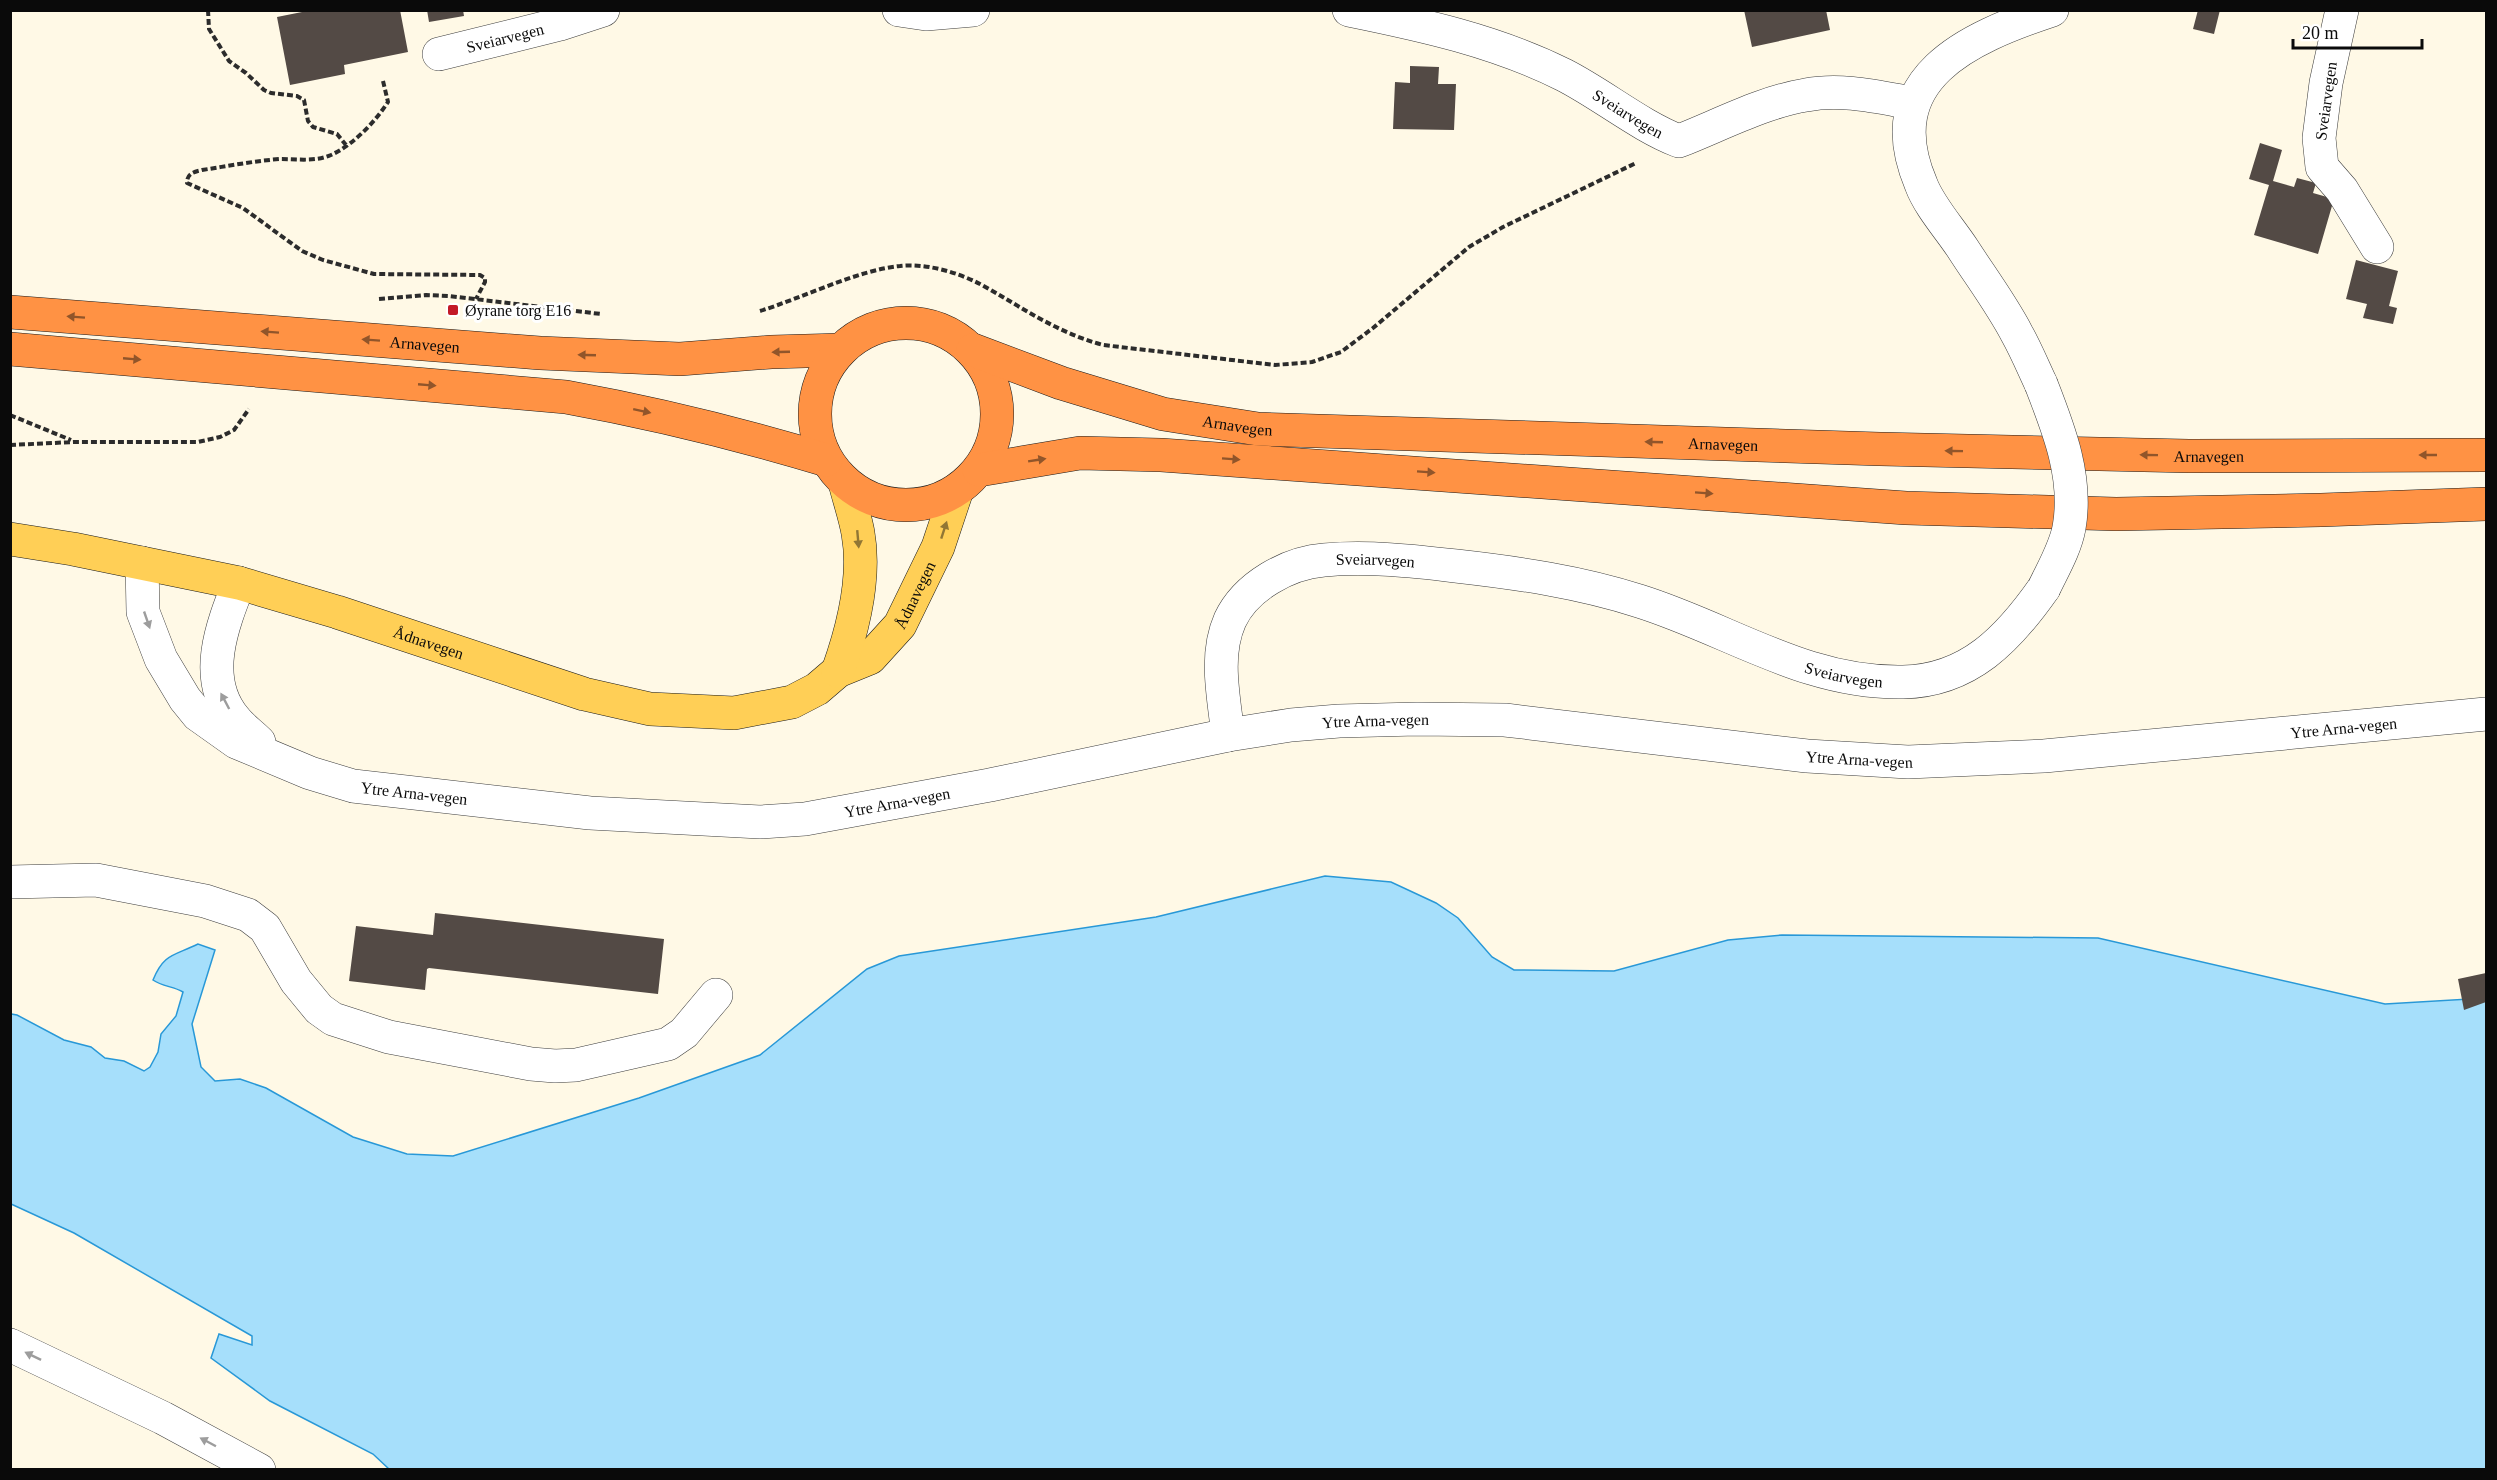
<svg xmlns="http://www.w3.org/2000/svg" width="2497" height="1480" font-family="'Times New Roman',serif">
  <rect width="100%" height="100%" fill="#fff9e6"/>
  <path fill="#a6dffb" stroke="#2898d7" stroke-width="1.5" d="M 1325,876 L 1391,882 L 1436,903 L 1458,918 L 1492,957 L 1514,970 L 1614,971 L 1728,940 L 1782,935 L 2098,938 L 2385,1004 L 2486,998 L 2486,1469 L 389,1469 L 373,1454 L 270,1401 L 211,1358 L 219,1334 L 252,1345 L 252,1336 L 74,1233 L 11,1204 L 11,1014 L 17,1015 L 64,1040 L 91,1047 L 105,1058 L 124,1061 L 144,1071 L 150,1067 L 158,1052 L 161,1034 L 176,1016 L 183,992 C 173,986 163,987 153,980 C 164,953 174,956 198,944 L 215,950 L 192,1024 L 201,1067 L 215,1081 L 240,1079 L 266,1088 L 353,1137 L 407,1154 L 453,1156 L 639,1098 L 760,1055 L 867,969 L 899,956 L 1156,917 Z"/>
  <path fill="#534a45" d="M 312,10 L 400,10 L 408,52 L 344,65 L 345,74 L 290,85 L 277,17 Z
    M 427,10 L 463,10 L 464,16 L 429,22 Z
    M 1744,10 L 1826,10 L 1830,30 L 1752,47 Z
    M 2198,10 L 2220,10 L 2214,34 L 2193,29 Z
    M 1410,66 L 1439,67 L 1438,84 L 1456,84 L 1454,130 L 1393,129 L 1395,82 L 1410,83 Z
    M 2260,143 L 2282,150 L 2273,181 L 2294,187 L 2297,178 L 2316,183 L 2313,193 L 2334,199 L 2318,254 L 2254,235 L 2269,185 L 2249,179 Z
    M 2356,260 L 2398,271 L 2389,306 L 2397,308 L 2393,324 L 2363,318 L 2367,304 L 2346,299 Z
    M 435,913 L 664,939 L 658,994 L 429,968 L 427,969 L 425,990 L 349,981 L 356,926 L 433,935 Z
    M 2486,973 L 2486,1002 L 2464,1010 L 2458,979 Z"/>
  <g fill="none" stroke-linecap="round" stroke-linejoin="round">
    <g stroke="#3d3d3d" stroke-width="34">
      <g id="minor">
        <path d="M 899,10 L 926,14 L 973,10"/>
        <path id="s1" d="M 1349,10 C 1423,25 1496,41 1564,75 C 1603,95 1640,126 1679,141 C 1720,125 1763,102 1806,95 C 1841,88 1878,97 1912,103"/>
        <path d="M 2342,10 L 2326,83 L 2319,138 L 2322,167 L 2342,190 L 2377,247"/>
        <path id="s2" d="M 439,54 L 560,24 L 603,10"/>
        <path d="M 2041,384 C 2033,367 2026,350 2017,334 C 2002,305 1981,277 1963,249 C 1950,229 1929,206 1921,184 C 1876,78 1968,38 2052,10"/>
        <path id="s3" d="M 142,563 L 143,612 L 161,659 L 185,699 L 198,715 L 236,742 L 310,773 L 353,786 L 590,813 L 760,822 L 805,819 L 990,785 L 1228,735 L 1291,725 L 1339,721 L 1417,719 L 1505,720 L 1807,756 L 1908,762 L 2044,756 L 2486,714"/>
        <path d="M 239,583 C 222,626 201,679 235,719 C 242,728 251,734 259,742"/>
        <path id="s4" d="M 1228,735 C 1224,698 1214,656 1230,620 C 1246,586 1288,563 1324,560 C 1368,556 1413,561 1456,566 C 1518,573 1580,582 1639,601 C 1729,629 1805,684 1903,682 C 1969,681 2009,638 2044,588"/>
        <path d="M 10,882 L 96,880 L 205,901 L 248,915 L 265,928 L 296,981 L 319,1009 L 333,1019 L 389,1037 L 531,1064 L 555,1066 L 576,1065 L 668,1044 L 684,1033 L 716,995"/>
        <path d="M 10,1345 L 163,1418 L 259,1470"/>
      </g>
    </g>
    <g stroke="#1b1b1b" stroke-width="34">
      <g id="major">
        <path id="s5" d="M 10,539 L 73,549 L 239,583 L 337,612 L 584,694 L 650,709 L 734,713 L 792,702 L 817,689 L 838,671 L 870,658 L 900,625 L 938,547 L 957,490"/>
        <path d="M 838,671 C 853,629 866,578 858,533 C 855,516 849,499 845,483"/>
      </g>
    </g>
    <g stroke="#1b1b1b" stroke-width="34">
      <g id="highway">
        <path id="s6" d="M 10,312 L 540,353 L 680,359 L 771,352 L 840,350"/>
        <circle cx="906" cy="414" r="91"/>
        <path d="M 10,349 L 566,397 C 654,413 740,434 826,460"/>
        <path id="s7" d="M 973,350 L 1061,383 L 1163,414 L 1258,429 L 1880,449 L 2189,456 L 2486,455"/>
        <path d="M 979,470 L 1080,453 L 1161,455 L 1906,508 L 2116,514 L 2321,510 L 2486,504"/>
      </g>
    </g>
    <path stroke="#2c2c2c" stroke-width="4" stroke-dasharray="6 3" stroke-linecap="butt" d="M 208,10 L 209,29 L 229,61 L 246,73 L 264,90 L 271,93 L 297,96 L 304,100 L 308,121 L 313,127 L 337,134 L 346,145
      M 383,81 L 388,102 C 375,122 353,145 331,155 C 315,162 297,159 280,159 C 254,161 228,166 202,170 C 194,172 187,173 187,183 L 243,208 L 302,251 L 323,260 L 374,274 L 480,275 L 485,278 L 485,282 L 476,299
      M 379,299 L 426,295 L 449,296 L 601,314
      M 760,311 C 802,298 858,270 900,266 C 925,263 957,272 980,284 C 1022,307 1055,332 1103,345 L 1275,365 L 1312,362 L 1341,352 L 1373,328 L 1469,247 L 1503,227 L 1636,163
      M 10,415 L 71,440
      M 10,445 L 74,442 L 198,442 L 220,437 L 234,430 L 249,409"/>
    <use href="#minor" stroke="#fff" stroke-width="33"/>
    <use href="#major" stroke="#ffcf56" stroke-width="33"/>
    <use href="#highway" stroke="#ff9244" stroke-width="33"/>
    <g stroke="#3d3d3d" stroke-width="34" stroke-linecap="butt">
      <path id="minor-bridge" d="M 2041,384 C 2059,430 2078,478 2069,528 C 2065,549 2053,569 2044,588"/>
    </g>
    <use href="#minor-bridge" stroke="#fff" stroke-width="33"/>
  </g>
  <defs><path id="oneway-solid" d="M-6-.8H1V-3.2L6.5 0L1 3.2V.8H-6Z" transform="scale(1.5)"/></defs>
  <g fill="#91552a">
    <use href="#oneway-solid" transform="translate(76 317) rotate(-176)"/>
    <use href="#oneway-solid" transform="translate(270 332) rotate(-176)"/>
    <use href="#oneway-solid" transform="translate(371 340) rotate(-176)"/>
    <use href="#oneway-solid" transform="translate(781 352) rotate(178)"/>
    <use href="#oneway-solid" transform="translate(587 355) rotate(-178)"/>
    <use href="#oneway-solid" transform="translate(132 359) rotate(5)"/>
    <use href="#oneway-solid" transform="translate(427 385) rotate(5)"/>
    <use href="#oneway-solid" transform="translate(642 411) rotate(12)"/>
    <use href="#oneway-solid" transform="translate(1654 442) rotate(-178)"/>
    <use href="#oneway-solid" transform="translate(1954 451) rotate(-179)"/>
    <use href="#oneway-solid" transform="translate(2149 455) rotate(-179)"/>
    <use href="#oneway-solid" transform="translate(2428 455) rotate(180)"/>
    <use href="#oneway-solid" transform="translate(1231 459) rotate(4)"/>
    <use href="#oneway-solid" transform="translate(1037 460) rotate(-9)"/>
    <use href="#oneway-solid" transform="translate(1426 472) rotate(4)"/>
    <use href="#oneway-solid" transform="translate(1704 493) rotate(4)"/>
  </g>
  <g fill="#917634">
    <use href="#oneway-solid" transform="translate(944 530) rotate(-72)"/>
    <use href="#oneway-solid" transform="translate(858 539) rotate(85)"/>
  </g>
  <g fill="#9d9d9d">
    <use href="#oneway-solid" transform="translate(147 620) rotate(71)"/>
    <use href="#oneway-solid" transform="translate(225 701) rotate(-118)"/>
    <use href="#oneway-solid" transform="translate(33 1356) rotate(-154)"/>
    <use href="#oneway-solid" transform="translate(208 1442) rotate(-152)"/>
  </g>
  <rect fill="#c31927" stroke="#fff" stroke-width="2" x="447" y="304" width="12" height="12" rx="3"/>
  <g text-anchor="middle" dominant-baseline="central" stroke-width="6" stroke-linejoin="round" paint-order="stroke">
    <g font-size="16" fill="#0a0a0a" stroke="#fff">
      <text stroke="none"><textPath href="#s2" startOffset="68">Sveiarvegen</textPath></text>
      <text transform="translate(2326 101) rotate(-82)">Sveiarvegen</text>
      <text stroke="none"><textPath href="#s1" startOffset="300">Sveiarvegen</textPath></text>
      <text stroke="none"><textPath href="#s6" startOffset="416">Arnavegen</textPath></text>
      <text stroke="none"><textPath href="#s7" startOffset="276">Arnavegen</textPath></text>
      <text stroke="none"><textPath href="#s7" startOffset="762">Arnavegen</textPath></text>
      <text stroke="none"><textPath href="#s7" startOffset="1248">Arnavegen</textPath></text>
      <text stroke="none"><textPath href="#s4" startOffset="284">Sveiarvegen</textPath></text>
      <text stroke="none"><textPath href="#s5" startOffset="975">Ådnavegen</textPath></text>
      <text stroke="none"><textPath href="#s5" startOffset="432">Ådnavegen</textPath></text>
      <text stroke="none"><textPath href="#s4" startOffset="770">Sveiarvegen</textPath></text>
      <text stroke="none"><textPath href="#s3" startOffset="1372">Ytre Arna-vegen</textPath></text>
      <text stroke="none"><textPath href="#s3" startOffset="2344">Ytre Arna-vegen</textPath></text>
      <text stroke="none"><textPath href="#s3" startOffset="1858">Ytre Arna-vegen</textPath></text>
      <text stroke="none"><textPath href="#s3" startOffset="400">Ytre Arna-vegen</textPath></text>
      <text stroke="none"><textPath href="#s3" startOffset="886">Ytre Arna-vegen</textPath></text>
    </g>
    <g font-size="16" fill="#0a0a0a" stroke="#fff" text-anchor="start">
      <text x="465" y="310">Øyrane torg E16</text>
    </g>
  </g>
  <rect width="2497" height="1480" fill="none" stroke="#0a0a0a" stroke-width="24"/>
  <path d="M2293 39v9h129v-9" fill="none" stroke="#0a0a0a" stroke-width="3"/>
  <text x="2302" y="39" font-size="18" fill="#0a0a0a" stroke="#ffffff" stroke-width="4.5" paint-order="stroke">20 m</text>
</svg>
